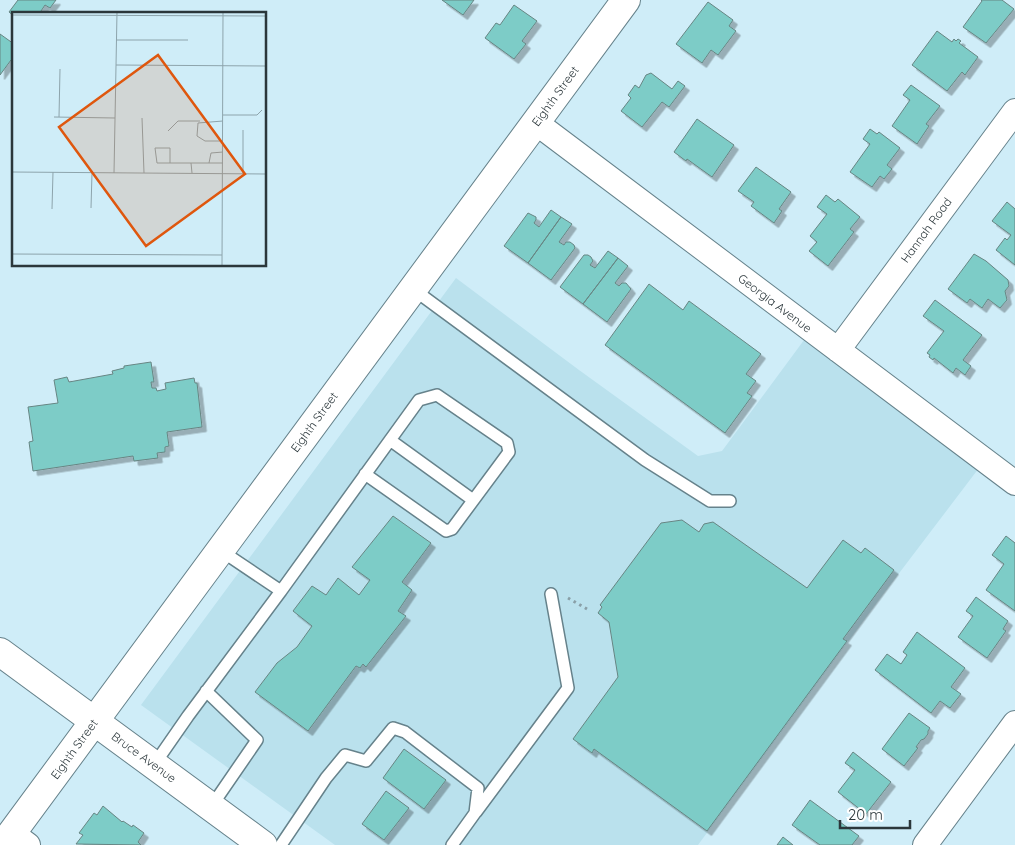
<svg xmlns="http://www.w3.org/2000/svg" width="1015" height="845" font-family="Quicksand,sans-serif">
  <defs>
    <filter id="shadow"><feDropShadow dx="4.5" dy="4.5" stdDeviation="0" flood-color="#0004"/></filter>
  </defs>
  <rect width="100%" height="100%" fill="#cfedf8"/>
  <path fill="#bae1ed" d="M 456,278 L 579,370 L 698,456 L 722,451 L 807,336 L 982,464 L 878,601 L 698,845 L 335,845 L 141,705 Z"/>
  <path fill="#7dccc7" stroke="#678583" filter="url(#shadow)" d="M 18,0 L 56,0 L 50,8 L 45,5 L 39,14 L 14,14 L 14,16 L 9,12 Z
    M 442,0 L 474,0 L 463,15 Z
    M 981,0 L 1002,0 L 1014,9 L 986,43 L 963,27 L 982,1 Z
    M 708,2 L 733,20 L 729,26 L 736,31 L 718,55 L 711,50 L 702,63 L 676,44 Z
    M 514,5 L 537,21 L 522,41 L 526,44 L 514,59 L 485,38 L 496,23 L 500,25 Z
    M 937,31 L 952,42 L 954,39 L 956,41 L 958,39 L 961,41 L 959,43 L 978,57 L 965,75 L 962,72 L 947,91 L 912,65 Z
    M 0,34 L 14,44 L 14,62 L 11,60 L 0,75 Z
    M 651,73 L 672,89 L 678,81 L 685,86 L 669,107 L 662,102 L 642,127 L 621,111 L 631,98 L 628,95 L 635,85 L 639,88 L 646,75 Z
    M 911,85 L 940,106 L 926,124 L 929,126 L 917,144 L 892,126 L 910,100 L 903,95 Z
    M 697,119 L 734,145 L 712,177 L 687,159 L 686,161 L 674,152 Z
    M 870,129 L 877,134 L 879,132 L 900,148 L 887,165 L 892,169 L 884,179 L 880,176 L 872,187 L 850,172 L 870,144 L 863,139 Z
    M 756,167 L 791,192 L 779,209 L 782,211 L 774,223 L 751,206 L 754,202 L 738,191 Z
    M 826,195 L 835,202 L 838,199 L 860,217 L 850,229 L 854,232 L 828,266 L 809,251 L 817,242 L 810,236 L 827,214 L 817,207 Z
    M 1007,202 L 1015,209 L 1015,265 L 996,250 L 1005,238 L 1007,240 L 1011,235 L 992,221 Z
    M 551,210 L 561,217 L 528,263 L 504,246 L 528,213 L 536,217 L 536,220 L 534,223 L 539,227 Z
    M 561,217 L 572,224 L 559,242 L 564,245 L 566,242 L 570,242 L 574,245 L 575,248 L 551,280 L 528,263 Z
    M 608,251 L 618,258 L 583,304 L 560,287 L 584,255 L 588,255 L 591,257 L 593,261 L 590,265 L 595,268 Z
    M 974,254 L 986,261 L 1008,280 L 1009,286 L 1005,291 L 1007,300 L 1000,308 L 988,299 L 982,308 L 970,299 L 967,303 L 948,289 Z
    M 618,258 L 628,266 L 615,283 L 619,286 L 622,283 L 626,283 L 631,289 L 607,322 L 583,304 Z
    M 649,284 L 683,310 L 689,301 L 761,354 L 746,374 L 756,381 L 747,393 L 752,396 L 725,433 L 605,345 Z
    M 935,300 L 982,335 L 963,360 L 971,366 L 965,375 L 956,368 L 953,373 L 934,358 L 933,360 L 929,357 L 930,355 L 927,353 L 944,331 L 923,316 Z
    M 151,362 L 154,382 L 151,382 L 152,388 L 156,388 L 157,391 L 166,389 L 165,383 L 194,378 L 195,383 L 197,383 L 202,427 L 167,432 L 169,446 L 165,447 L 165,452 L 157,453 L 158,458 L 134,461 L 133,456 L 33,471 L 29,442 L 33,441 L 28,407 L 58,403 L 54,380 L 67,377 L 69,382 L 113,374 L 112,371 L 124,368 L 124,366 Z
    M 393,516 L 431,543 L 402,582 L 412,590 L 398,611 L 406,616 L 366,667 L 363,664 L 360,668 L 356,666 L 308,731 L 255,692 L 277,663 L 297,647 L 312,626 L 293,611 L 312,586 L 326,595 L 338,578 L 359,595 L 370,580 L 352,567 Z
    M 682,520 L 699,532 L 704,524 L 713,522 L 807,588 L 843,540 L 861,553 L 865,548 L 894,570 L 843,639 L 847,641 L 707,831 L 594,749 L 592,753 L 573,739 L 618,677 L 609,622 L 598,613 L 602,607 L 600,605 L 661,523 Z
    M 1006,536 L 1015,543 L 1015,611 L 986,590 L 1004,564 L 992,555 Z
    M 976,597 L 1008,621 L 1003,629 L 1006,631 L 987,658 L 958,637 L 973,616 L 966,611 Z
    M 917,632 L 965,668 L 951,687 L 961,694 L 950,708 L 940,701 L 931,713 L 875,670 L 887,654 L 901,664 L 907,655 L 903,652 Z
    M 909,713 L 930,728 L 928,731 L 928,734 L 924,739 L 921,740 L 916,747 L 918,748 L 904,766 L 882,749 Z
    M 404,749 L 446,780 L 424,809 L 383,778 Z
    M 853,752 L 891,782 L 866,814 L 838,792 L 855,770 L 845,763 Z
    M 386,791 L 409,808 L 384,840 L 362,824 Z
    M 810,800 L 859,836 L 852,845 L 820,845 L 792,825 Z
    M 103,806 L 122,822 L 123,821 L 132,827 L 133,825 L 144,833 L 138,842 L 141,845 L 76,844 L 83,835 L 79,833 L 94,813 L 97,815 Z
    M 783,837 L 793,845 L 777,845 Z"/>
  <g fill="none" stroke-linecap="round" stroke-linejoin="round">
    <g stroke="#66828b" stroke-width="14">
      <path id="service" d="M 413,289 L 645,460 L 710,501 L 730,501
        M 390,440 L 473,500
        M 220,550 L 281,591 L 419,400 L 437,395 L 507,443 L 509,452 L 452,529 L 446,531 L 365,474
        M 206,691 L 257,740 L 211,807
        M 154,765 L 188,716 L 281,591
        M 476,812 L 568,688 L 551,594
        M 281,845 L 326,778 L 345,755 L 366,761 L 393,728 L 405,732 L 478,788 L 475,813 L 452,845"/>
    </g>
    <g stroke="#66828b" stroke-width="26">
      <path id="minor" d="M 535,122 L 1015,483
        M 838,350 L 1015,111
        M 12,833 L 28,845
        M 925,845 L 1015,723"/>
    </g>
    <g stroke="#66828b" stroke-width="30">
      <path id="tertiary" d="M 0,652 L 263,845
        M 3,845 L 626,0"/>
    </g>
    <path stroke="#899fa7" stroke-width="3" stroke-dasharray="2.5 4" stroke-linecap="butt" d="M 568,598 L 587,609"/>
    <use href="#service" stroke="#fff" stroke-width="11"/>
    <use href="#minor" stroke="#fff" stroke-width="24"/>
    <use href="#tertiary" stroke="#fff" stroke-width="28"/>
  </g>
  <g text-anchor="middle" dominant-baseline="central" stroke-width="4" stroke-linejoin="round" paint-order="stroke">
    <g font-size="12" fill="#2b373b" stroke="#fff">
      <text transform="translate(555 96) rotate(-54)">Eighth Street</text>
      <text transform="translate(926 230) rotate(-54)">Hannah Road</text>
      <text transform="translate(775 303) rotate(37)">Georgia Avenue</text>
      <text transform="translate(314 422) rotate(-54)">Eighth Street</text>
      <text transform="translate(74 749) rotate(-54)">Eighth Street</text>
      <text transform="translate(144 757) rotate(36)">Bruce Avenue</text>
    </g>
  </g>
  <g transform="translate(12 12)">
    <rect width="254" height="254" fill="#cfedf8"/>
    <path fill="none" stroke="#8da4ac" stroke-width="1" d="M 0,3 L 254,4M 104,28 L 176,28M 104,53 L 254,54M 211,103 L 245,103 L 250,98M 42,105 L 103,106M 47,105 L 48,57M 130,106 L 132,161M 156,119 L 166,109 L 188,109M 211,129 L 193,129 L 185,124 L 186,111 L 211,109M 158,151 L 158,136 L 143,136 L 145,151 L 179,151 L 180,161M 179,151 L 211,151M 197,151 L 199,141 L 211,140M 0,160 L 254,162M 102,161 L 105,0M 231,162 L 231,118M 79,196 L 80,161M 40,197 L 41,160M 0,242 L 210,243M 210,254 L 211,0"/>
    <path fill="#df570e" fill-opacity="0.15" stroke="#df570e" stroke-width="2.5" d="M 146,43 L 233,162 L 134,234 L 47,115 Z"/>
    <rect width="254" height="254" fill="none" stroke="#2b373b" stroke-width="2.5"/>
  </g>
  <path d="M840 820v8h70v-8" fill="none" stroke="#2b373b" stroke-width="2.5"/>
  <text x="848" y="820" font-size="15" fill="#2b373b" stroke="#ffffff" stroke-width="4" paint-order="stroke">20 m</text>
</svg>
